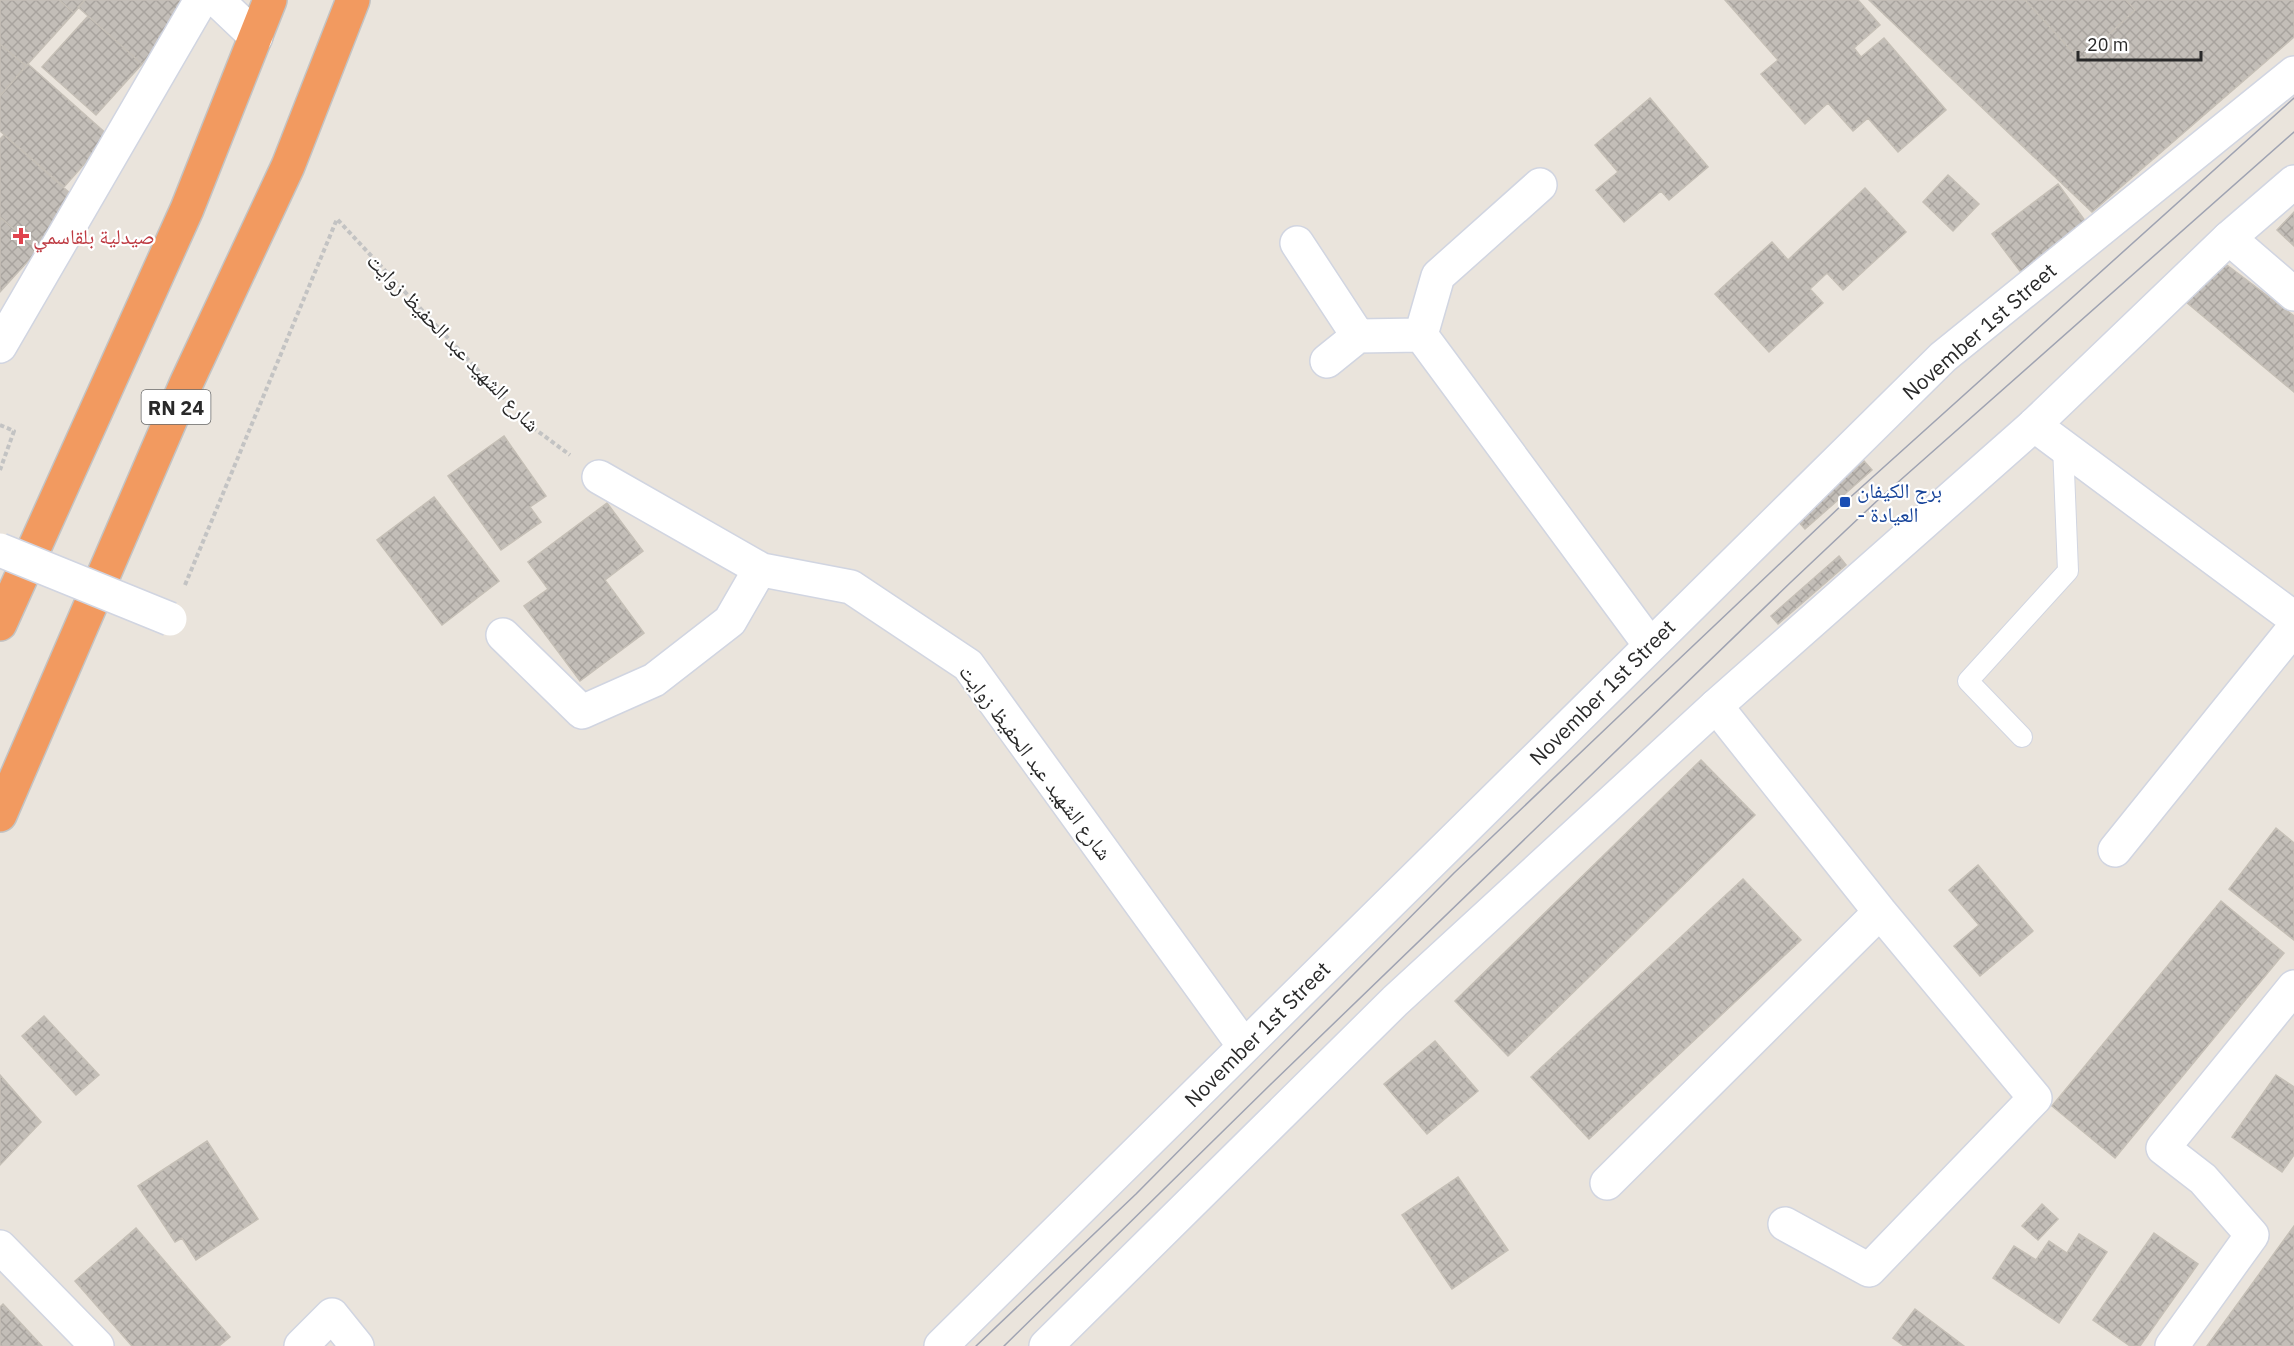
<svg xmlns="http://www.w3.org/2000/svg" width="2294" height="1346" font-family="'IBM Plex Sans','Noto Naskh Arabic',sans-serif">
  <defs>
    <pattern id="building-cross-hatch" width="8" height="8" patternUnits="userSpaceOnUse" patternTransform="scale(1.5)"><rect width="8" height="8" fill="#c3beb8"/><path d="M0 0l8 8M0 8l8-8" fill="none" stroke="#a8a39e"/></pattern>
  </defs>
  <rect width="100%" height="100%" fill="#eae4dc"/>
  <path fill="url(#building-cross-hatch)" stroke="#c5bfb6" stroke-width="1.5" d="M 0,0 L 59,0 L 74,13 L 26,66 L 0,44 Z
    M 59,0 L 85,0 L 74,13 Z
    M 85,0 L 196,0 L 197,1 L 142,64 L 78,7 Z
    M 1725,0 L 1858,0 L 1880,25 L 1854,48 L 1861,57 L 1884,38 L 1946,110 L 1898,152 L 1868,118 L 1853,131 L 1828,103 L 1805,124 L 1761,74 L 1778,60 Z
    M 1869,0 L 2294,0 L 2294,37 L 2092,212 Z
    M 2025,0 L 2126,0 L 2135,10 L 2081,61 Z
    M 88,16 L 142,64 L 96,115 L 42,67 Z
    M 0,44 L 26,66 L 0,96 Z
    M 28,64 L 109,136 L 64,187 L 0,131 L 0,96 Z
    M 1650,98 L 1708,167 L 1669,200 L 1661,191 L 1624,222 L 1596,190 L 1618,172 L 1595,145 Z
    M 4,135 L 80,202 L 38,250 L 0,217 L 0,139 Z
    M 1948,175 L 1979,204 L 1953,231 L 1923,202 Z
    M 2058,184 L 2089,226 L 2023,275 L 1992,234 Z
    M 1865,188 L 1906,232 L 1843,290 L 1827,273 L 1810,289 L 1823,303 L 1769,352 L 1715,294 L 1772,242 L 1788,260 Z
    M 2294,212 L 2294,246 L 2277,230 Z
    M 0,217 L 38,250 L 0,292 Z
    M 2219,259 L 2294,316 L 2294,392 L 2180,297 Z
    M 504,436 L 546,496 L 530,507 L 541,522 L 501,550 L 448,476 Z
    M 1864,461 L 1872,470 L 1805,529 L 1797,520 Z
    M 434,497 L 499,581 L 442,625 L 377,540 Z
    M 607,503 L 643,551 L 605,580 L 644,633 L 580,681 L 524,606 L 548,589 L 528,562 Z
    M 1839,556 L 1846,565 L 1778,624 L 1771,616 Z
    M 1701,760 L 1755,815 L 1508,1056 L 1455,1001 Z
    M 2276,828 L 2294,843 L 2294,940 L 2229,889 Z
    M 1978,865 L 2033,931 L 1980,976 L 1954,946 L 1979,925 L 1949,890 Z
    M 1743,879 L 1801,940 L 1589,1139 L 1531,1077 Z
    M 2221,901 L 2284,953 L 2115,1158 L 2052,1106 Z
    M 44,1016 L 99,1075 L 76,1095 L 22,1036 Z
    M 1435,1041 L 1478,1091 L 1427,1134 L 1384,1084 Z
    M 0,1075 L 41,1122 L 0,1165 Z
    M 2276,1075 L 2294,1087 L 2294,1155 L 2282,1172 L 2232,1137 Z
    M 207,1141 L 258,1219 L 196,1260 L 182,1238 L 175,1242 L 138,1186 Z
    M 1458,1177 L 1508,1250 L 1452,1289 L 1402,1215 Z
    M 2042,1204 L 2058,1219 L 2038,1240 L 2022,1226 Z
    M 2294,1226 L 2294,1346 L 2207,1346 Z
    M 136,1228 L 230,1337 L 219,1346 L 132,1346 L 75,1281 Z
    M 2154,1233 L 2198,1264 L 2140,1346 L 2130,1346 L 2093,1320 Z
    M 2079,1234 L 2107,1252 L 2059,1323 L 1993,1278 L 2014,1246 L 2036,1260 L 2049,1241 L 2067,1253 Z
    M 3,1304 L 42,1346 L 0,1346 L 0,1307 Z
    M 1915,1309 L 1964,1346 L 1904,1346 L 1893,1338 Z"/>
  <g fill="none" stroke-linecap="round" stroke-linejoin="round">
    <g stroke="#d1d5e1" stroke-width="22">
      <path id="lane" d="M 2022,737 L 1968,681 L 2068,571 L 2063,446"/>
    </g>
    <g stroke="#d1d5e1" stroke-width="36">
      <path id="street" d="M 217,0 L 256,37
        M 2229,238 L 2294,294
        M 1297,243 L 1358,336
        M 1421,335 L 1438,276 L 1540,185
        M 0,346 L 201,0
        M 1327,361 L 1358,336 L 1421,335 L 1650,645
        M 2034,425 L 2294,618
        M 599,477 L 762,570 L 851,587 L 968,665 L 1244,1046
        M 503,635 L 582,712 L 654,680 L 730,621 L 760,569
        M 1716,706 L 1880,912 L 2035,1098 L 1869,1270 L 1785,1224
        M 2115,850 L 2294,628
        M 1607,1183 L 1880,912
        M 0,1247 L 97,1346
        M 301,1346 L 332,1315 L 357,1346
        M 2172,1346 L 2252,1235 L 2203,1179 L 2163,1148 L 2294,987"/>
    </g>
    <g stroke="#d1d5e1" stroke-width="36">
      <path id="secondary" d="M 941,1346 L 1943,357 L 2294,73
        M 1046,1346 L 1395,1001 L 1716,706 L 2034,425 L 2229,238 L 2294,182"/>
    </g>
    <g stroke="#c3c3c3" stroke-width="36">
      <path id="highway" d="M 0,624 L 187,209 L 270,0
        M 0,815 L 186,384 L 288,166 L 353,0"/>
    </g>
    <path stroke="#c3c3c3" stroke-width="4" stroke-dasharray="4.5 3" stroke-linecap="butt" d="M 0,425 L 14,431 L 0,470
      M 185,585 L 337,219 L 528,424 L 570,455"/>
    <use href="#lane" stroke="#fff" stroke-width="20"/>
    <use href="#street" stroke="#fff" stroke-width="33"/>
    <use href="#secondary" stroke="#fff" stroke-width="33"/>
    <use href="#highway" stroke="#f29a60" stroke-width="33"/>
    <path stroke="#9fa3b2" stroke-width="1.5" d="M 976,1346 L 1136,1194 L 1454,873 L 1639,697 L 1845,502 L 2294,98
      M 1004,1346 L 1270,1085 L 1791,582 L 1879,499 L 2294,132"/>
    <g stroke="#d1d5e1" stroke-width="36" stroke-linecap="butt">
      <path id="street-bridge" d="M 0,550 L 170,619"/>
    </g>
    <use href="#street-bridge" stroke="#fff" stroke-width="33"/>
  </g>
  <path fill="#e0444e" stroke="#fff" stroke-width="2" d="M18 227h6v6h6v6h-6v6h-6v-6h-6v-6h6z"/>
  <rect fill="#1a4fb4" stroke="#fff" stroke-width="2" x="1839" y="496" width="12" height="12" rx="3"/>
  <g text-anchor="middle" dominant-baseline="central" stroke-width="4.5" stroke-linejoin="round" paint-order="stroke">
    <rect fill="#fff" stroke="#696969" stroke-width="1.5" x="141.5" y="390" width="69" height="34" rx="4.5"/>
    <g font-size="20" font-weight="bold" fill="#292929">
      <text x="176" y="407">RN 24</text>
    </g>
    <g font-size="21" fill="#be3a42" stroke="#fff" text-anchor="start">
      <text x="33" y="236">صيدلية بلقاسمي</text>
    </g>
    <g font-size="21" fill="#292929" stroke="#fff">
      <text transform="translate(1979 331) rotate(-41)">November 1st Street</text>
      <text transform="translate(454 342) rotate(46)">شارع الشهيد عبد الحفيظ زوايت</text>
      <text transform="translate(1602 692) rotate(-45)">November 1st Street</text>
      <text transform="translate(1036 762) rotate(53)">شارع الشهيد عبد الحفيظ زوايت</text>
      <text transform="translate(1257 1034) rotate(-45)">November 1st Street</text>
    </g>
    <g font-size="21" fill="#164399" stroke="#fff" text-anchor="start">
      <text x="1857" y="490">برج الكيفان<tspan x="1857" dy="24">- العيادة</tspan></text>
    </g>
  </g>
  <path d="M2078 51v9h123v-9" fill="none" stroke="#292929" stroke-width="3"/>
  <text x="2087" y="51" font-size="18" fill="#292929" stroke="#ffffff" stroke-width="4.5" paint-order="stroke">20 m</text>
</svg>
